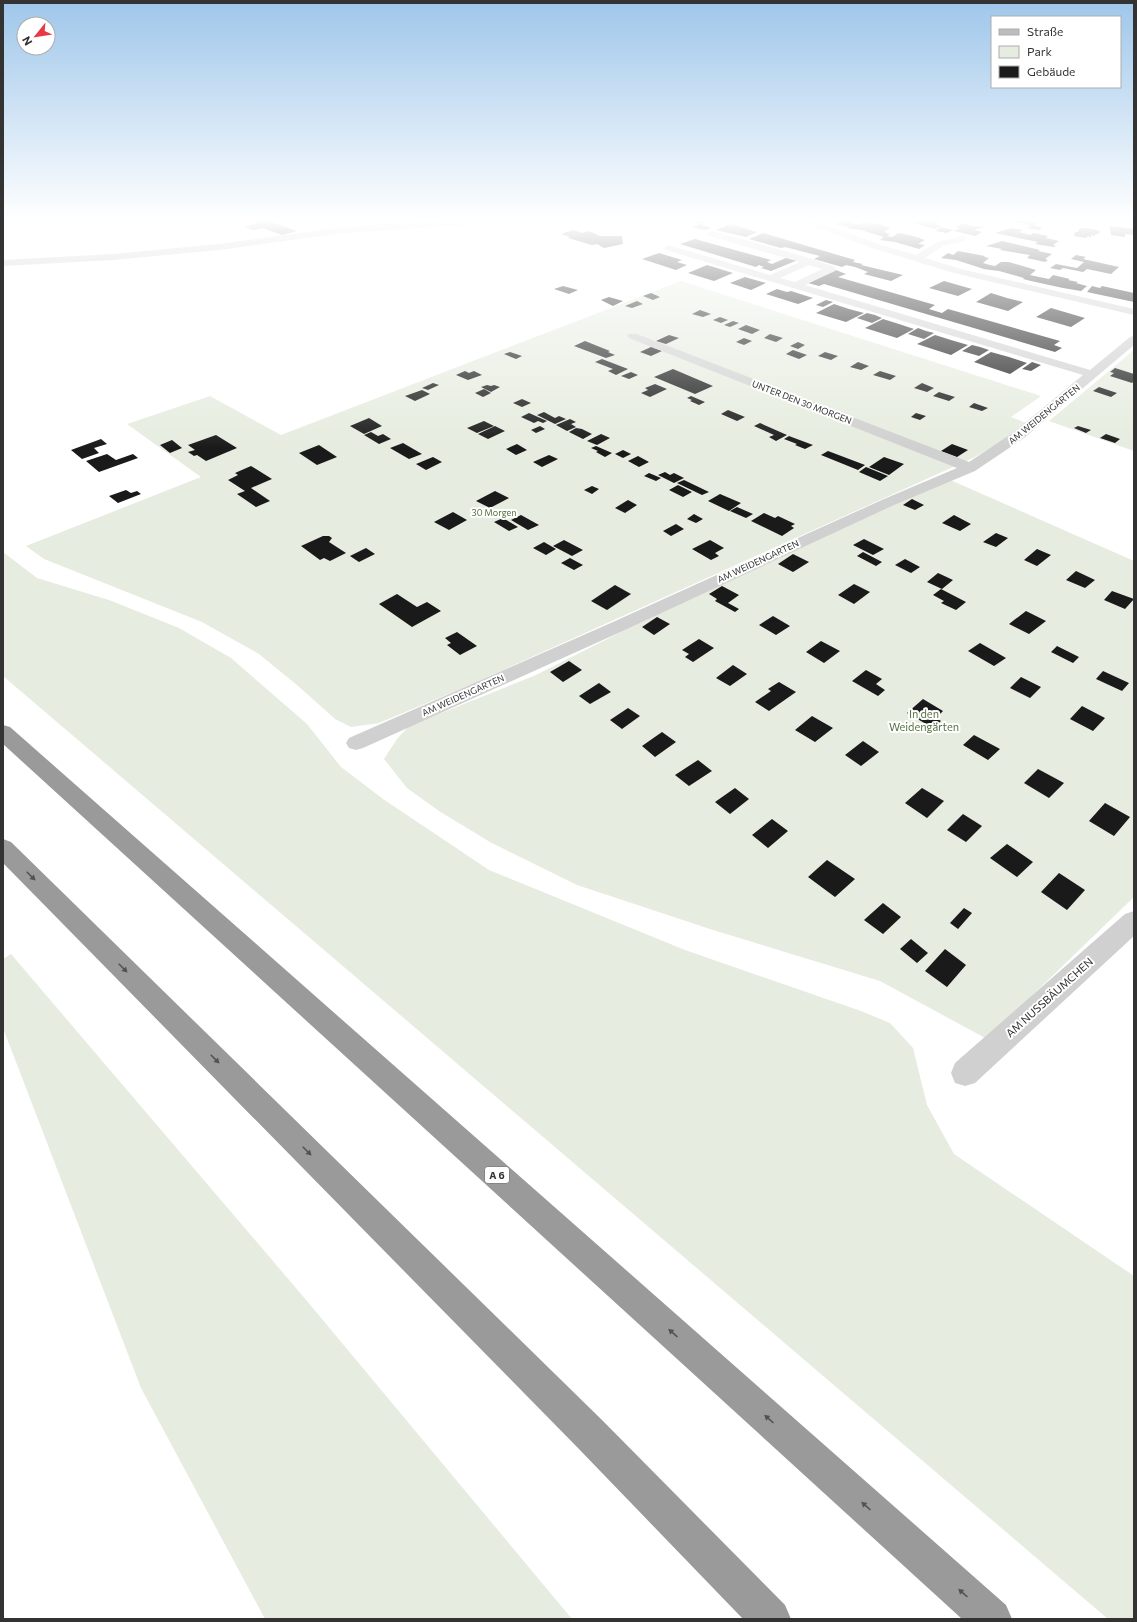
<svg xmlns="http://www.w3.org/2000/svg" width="1137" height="1622" font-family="Commissioner,sans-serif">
  <rect width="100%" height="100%" fill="#fff"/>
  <path fill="#e6ecdf" d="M 681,281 L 1041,396 L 1011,417 L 1026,423 L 1002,441 L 973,458 L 472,684 L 379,723 L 351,727 L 335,719 L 297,685 L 259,654 L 202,622 L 44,559 L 26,546 L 201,477 L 127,424 L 210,396 L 281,435 Z
    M 1134,350 L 1134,451 L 1049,421 Z
    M 948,479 L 1134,561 L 1134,897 L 987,1039 L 880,981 L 713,930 L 577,885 L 490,842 L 439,811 L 407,788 L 384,759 L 397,739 L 409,726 L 536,675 L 625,630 Z
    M 3,552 L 37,578 L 109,600 L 179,628 L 231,658 L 307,724 L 341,767 L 383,799 L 489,870 L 685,950 L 861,1011 L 890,1023 L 913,1048 L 927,1105 L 954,1154 L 1134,1276 L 1134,1619 L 1108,1619 L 3,676 Z
    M 11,954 L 307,1301 L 572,1619 L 265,1619 L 141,1388 L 3,1028 L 3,959 Z"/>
  <path fill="#1a1a1a" d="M 251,221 L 269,221 L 297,231 L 282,235 L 263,228 L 254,230 L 244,227 L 257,223 Z
    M 689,221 L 710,221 L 700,224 L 712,228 L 704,230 L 692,227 L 700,224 Z
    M 839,221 L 854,221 L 849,223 L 859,225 L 864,222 L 879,224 L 890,228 L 884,232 L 890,234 L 887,236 L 892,237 L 899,233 L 913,236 L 925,240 L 918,244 L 925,245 L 919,249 L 895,242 L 880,240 L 884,237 L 861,230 L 847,228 L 849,227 L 835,224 L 840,222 Z
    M 906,221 L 941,221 L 934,224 L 941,226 L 935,229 Z
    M 1010,221 L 1041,221 L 1034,226 L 1043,227 L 1039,230 L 1027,228 L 1031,225 Z
    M 962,223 L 973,226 L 984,227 L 974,230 L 982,232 L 975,236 L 954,231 L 960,228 L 956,227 Z
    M 731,224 L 748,229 L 746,229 L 757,232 L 746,237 L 716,230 Z
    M 1110,226 L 1134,229 L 1134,235 L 1125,234 L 1125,237 L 1111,235 Z
    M 941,227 L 953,230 L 947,233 L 935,231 Z
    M 1011,228 L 1023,230 L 1019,232 L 1031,235 L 1033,233 L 1048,236 L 1046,238 L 1059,241 L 1053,245 L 1056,246 L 1054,247 L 1035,244 L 1038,242 L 995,233 Z
    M 1080,228 L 1093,229 L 1100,231 L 1099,234 L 1095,234 L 1095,236 L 1091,235 L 1091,237 L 1087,236 L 1087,238 L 1074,236 L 1075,232 L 1078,232 Z
    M 573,230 L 582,233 L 589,231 L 600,236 L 622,236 L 623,244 L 604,248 L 597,244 L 592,245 L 568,238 L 570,237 L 561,234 Z
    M 763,233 L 855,260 L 853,262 L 863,264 L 861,265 L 903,275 L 891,281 L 864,274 L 868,272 L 855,267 L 846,265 L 842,267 L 814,259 L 820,256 L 785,247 L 781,248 L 749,239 Z
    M 695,239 L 771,260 L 767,262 L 772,264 L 788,257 L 798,260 L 771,271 L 761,268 L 764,267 L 759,265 L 756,267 L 680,244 Z
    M 1002,241 L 1040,250 L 1038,251 L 1052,254 L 1045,259 L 1048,260 L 1045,262 L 1027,258 L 1030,255 L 1000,250 L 1002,249 L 986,246 Z
    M 958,251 L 985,256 L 984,257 L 989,258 L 983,263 L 990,265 L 995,266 L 1001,262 L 1009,262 L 1036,270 L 1030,275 L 1049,279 L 1053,275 L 1070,279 L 1068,280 L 1078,282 L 1076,283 L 1087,286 L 1081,291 L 1063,288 L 1031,281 L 1023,279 L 1024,278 L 999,271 L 983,269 L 984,269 L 956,260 L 941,258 L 948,253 L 953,255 Z
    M 659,253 L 682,260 L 677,262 L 687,265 L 676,270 L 642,259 Z
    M 1076,255 L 1086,257 L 1083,259 L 1119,267 L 1111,274 L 1087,269 L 1083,272 L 1063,268 L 1060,270 L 1050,268 L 1056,264 L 1077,268 L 1084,262 L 1071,259 Z
    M 707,265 L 733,273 L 714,281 L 688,273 Z
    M 836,270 L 846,274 L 838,277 L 935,305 L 929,309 L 942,313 L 948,309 L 1060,341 L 1054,345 L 1062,348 L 1055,352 L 824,284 L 819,286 L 808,283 Z
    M 745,277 L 766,283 L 751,290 L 730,283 Z
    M 944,281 L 972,289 L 958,296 L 929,288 Z
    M 563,286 L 578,290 L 569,294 L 554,289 Z
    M 1092,286 L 1100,288 L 1102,286 L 1134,293 L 1134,302 L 1087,292 Z
    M 777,289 L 787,292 L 791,291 L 813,298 L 798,304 L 766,294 Z
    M 651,293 L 660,297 L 653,300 L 643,296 Z
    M 991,293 L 1007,298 L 1023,302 L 1008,311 L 976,302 Z
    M 609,297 L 623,301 L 613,306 L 601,300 Z
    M 826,300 L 833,302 L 823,307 L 816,305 Z
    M 637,301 L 643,304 L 632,308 L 625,306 Z
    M 834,304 L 849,309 L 864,313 L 846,322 L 816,313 Z
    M 1051,308 L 1085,318 L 1071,327 L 1036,317 Z
    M 700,310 L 711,314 L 703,317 L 692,314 Z
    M 867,313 L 875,315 L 882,318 L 872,323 L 857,318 Z
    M 720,317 L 728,320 L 721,323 L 713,320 Z
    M 883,319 L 899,324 L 914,329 L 897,338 L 865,328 Z
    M 733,321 L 739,323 L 730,327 L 724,325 Z
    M 746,325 L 760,330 L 752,334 L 738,329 Z
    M 918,328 L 926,331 L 934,333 L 924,339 L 908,334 Z
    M 770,334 L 783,338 L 776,342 L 764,338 Z
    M 669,335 L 679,338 L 666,344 L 656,341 Z
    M 935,335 L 951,340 L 968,345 L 951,355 L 917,344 Z
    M 744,338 L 752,341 L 744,345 L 736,342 Z
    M 585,341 L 610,351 L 608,352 L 615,355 L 606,358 L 574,346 Z
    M 798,342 L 805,345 L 798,349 L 790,346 Z
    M 972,345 L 980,347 L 989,350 L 979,356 L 962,351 Z
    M 651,347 L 662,351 L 651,356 L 640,352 Z
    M 793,350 L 807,355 L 799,359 L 786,354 Z
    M 510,352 L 522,356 L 516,359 L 504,354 Z
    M 825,352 L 838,356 L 831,360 L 818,356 Z
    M 991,352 L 1009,357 L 1027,363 L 1010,374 L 974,362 Z
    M 602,359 L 628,369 L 616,375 L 608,371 L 613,369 L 595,362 Z
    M 858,362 L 869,366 L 861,370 L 850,367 Z
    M 1032,362 L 1041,365 L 1031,371 L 1022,369 Z
    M 1115,368 L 1134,374 L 1134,381 L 1132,383 L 1110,376 L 1114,373 L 1110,372 Z
    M 673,369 L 713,386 L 695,394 L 654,377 Z
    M 465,371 L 469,373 L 474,371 L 482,375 L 468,380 L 456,375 Z
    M 880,371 L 896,376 L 890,380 L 873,375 Z
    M 631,372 L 638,375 L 629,379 L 621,376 Z
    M 433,383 L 439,385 L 428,390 L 422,388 Z
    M 922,383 L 934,388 L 927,392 L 914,388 Z
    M 655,384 L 667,389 L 650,397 L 641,393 L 648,390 L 645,388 Z
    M 487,385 L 491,386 L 494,385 L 500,387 L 491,392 L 481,387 Z
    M 1099,387 L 1117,393 L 1111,397 L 1093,391 Z
    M 484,389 L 491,393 L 483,397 L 475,393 Z
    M 422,390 L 430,394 L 415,401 L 405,396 Z
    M 939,392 L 955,397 L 949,401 L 933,396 Z
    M 691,396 L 705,402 L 699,405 L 690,401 L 692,400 L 687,398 Z
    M 522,399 L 531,403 L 522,407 L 513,403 Z
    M 974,403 L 988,408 L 982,411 L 969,407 Z
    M 728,410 L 745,417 L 737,421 L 721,414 Z
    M 544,412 L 555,418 L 559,416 L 566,419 L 555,424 L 537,415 Z
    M 529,413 L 547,421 L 543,423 L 538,421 L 534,423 L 521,417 Z
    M 916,413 L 926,416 L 920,420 L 911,417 Z
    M 369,418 L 382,426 L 364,434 L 350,426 Z
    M 570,419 L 576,422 L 571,424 L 576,427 L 567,431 L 556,425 Z
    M 484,421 L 494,426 L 477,433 L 467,428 Z
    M 760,423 L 787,435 L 776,441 L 769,437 L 774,435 L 754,426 Z
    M 495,426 L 505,431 L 488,439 L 478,434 Z
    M 540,426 L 545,429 L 536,433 L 531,430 Z
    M 1078,426 L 1091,430 L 1086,433 L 1074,428 Z
    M 576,428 L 582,429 L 592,434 L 583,439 L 569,432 Z
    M 371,432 L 378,436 L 383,434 L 391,439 L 379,444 L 364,435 Z
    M 601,434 L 610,438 L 597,445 L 587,441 Z
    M 1106,434 L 1120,439 L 1115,443 L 1100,438 Z
    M 216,435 L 237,448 L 206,461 L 197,455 L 194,456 L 188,452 L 195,450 L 188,445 Z
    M 789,436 L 813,445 L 805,449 L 795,445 L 797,444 L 784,439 Z
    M 101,439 L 107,444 L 94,448 L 99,453 L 82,459 L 71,450 Z
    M 172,440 L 182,448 L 170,453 L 160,445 Z
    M 403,443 L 422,454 L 409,459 L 390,448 Z
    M 517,444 L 527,450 L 516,455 L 506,449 Z
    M 952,444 L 968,450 L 957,457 L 941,451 Z
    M 319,445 L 337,457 L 317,465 L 299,453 Z
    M 596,446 L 612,453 L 605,457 L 596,452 L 598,451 L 591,448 Z
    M 623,450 L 631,454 L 623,458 L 615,454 Z
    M 828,451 L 865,465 L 858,470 L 821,455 Z
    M 107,454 L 116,460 L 133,454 L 138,458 L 99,472 L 86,461 Z
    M 549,455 L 558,459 L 542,467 L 533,462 Z
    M 638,456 L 649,462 L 639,467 L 628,461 Z
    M 433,457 L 442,462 L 426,470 L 416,464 Z
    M 884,457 L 904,464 L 889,475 L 869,467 Z
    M 251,466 L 272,479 L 251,488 L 270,501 L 256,507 L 237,494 L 245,491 L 228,480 L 238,475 L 235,473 Z
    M 866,467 L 888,476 L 880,481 L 859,472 Z
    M 665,472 L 670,475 L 674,473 L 684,478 L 674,483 L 658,475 Z
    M 649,473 L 661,478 L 656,481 L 644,476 Z
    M 684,480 L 709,492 L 702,495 L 677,483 Z
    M 678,485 L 692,492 L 683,497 L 669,490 Z
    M 592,486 L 599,489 L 592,494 L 584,490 Z
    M 126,490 L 131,493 L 137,491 L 141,494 L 118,503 L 109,496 Z
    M 495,491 L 509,498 L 490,508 L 476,501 Z
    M 720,494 L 741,503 L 729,511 L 708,501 Z
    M 912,499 L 924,505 L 915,510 L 903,505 Z
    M 628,500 L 637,505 L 625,513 L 615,508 Z
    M 737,507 L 753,514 L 746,518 L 730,511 Z
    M 453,512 L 467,520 L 449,530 L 434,522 Z
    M 764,513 L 775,518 L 778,516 L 795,524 L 791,526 L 794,528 L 782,536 L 751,521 Z
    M 694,514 L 703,519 L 696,523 L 687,519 Z
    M 521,515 L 539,525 L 528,530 L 511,520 Z
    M 954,515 L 971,524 L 960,531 L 942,523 Z
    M 503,518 L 518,527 L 509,531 L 494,522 Z
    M 676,524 L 684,529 L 671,536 L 663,531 Z
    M 996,533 L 1008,538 L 996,547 L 983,542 Z
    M 323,536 L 329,536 L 332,538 L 329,542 L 346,553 L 330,561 L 324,558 L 320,560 L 301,546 Z
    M 864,539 L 884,549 L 873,555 L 853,545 Z
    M 564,540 L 583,550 L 572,556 L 553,546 Z
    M 710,540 L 724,548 L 715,553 L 719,556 L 711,560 L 692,549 Z
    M 544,542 L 556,549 L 546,555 L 533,548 Z
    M 366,548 L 375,554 L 359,562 L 350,556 Z
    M 1037,549 L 1051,555 L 1037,566 L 1024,560 Z
    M 863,552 L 882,562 L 876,566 L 857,556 Z
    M 793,554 L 809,562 L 793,572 L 778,564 Z
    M 570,558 L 583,565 L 574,570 L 561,563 Z
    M 905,559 L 920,567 L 911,573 L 895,565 Z
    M 1076,571 L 1095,580 L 1085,588 L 1066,580 Z
    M 938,573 L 953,580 L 942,589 L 927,582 Z
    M 854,584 L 870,592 L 854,604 L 838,595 Z
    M 615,585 L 631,594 L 607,610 L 591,601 Z
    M 722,586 L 739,595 L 728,603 L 739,609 L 735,612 L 715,601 L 717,599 L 709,594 Z
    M 941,589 L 966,602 L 956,610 L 941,603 L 944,601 L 933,595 Z
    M 1112,591 L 1134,599 L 1125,609 L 1104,600 Z
    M 397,594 L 417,607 L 427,602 L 441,611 L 412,627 L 379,604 Z
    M 1026,611 L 1046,621 L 1029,634 L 1009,624 Z
    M 773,616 L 790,626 L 776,635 L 759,625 Z
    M 657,617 L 670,624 L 654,635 L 642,627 Z
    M 457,632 L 477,646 L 460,655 L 447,645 L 451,643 L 445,638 Z
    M 699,639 L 714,648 L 693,662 L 685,657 L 689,654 L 682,650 Z
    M 821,641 L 840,651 L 824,663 L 806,652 Z
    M 980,643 L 1006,658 L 994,666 L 968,651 Z
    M 1057,646 L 1079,657 L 1073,663 L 1051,652 Z
    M 569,661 L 582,670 L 563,682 L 550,672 Z
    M 733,665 L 747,674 L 730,686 L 716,678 Z
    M 866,670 L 882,679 L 876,684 L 885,690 L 878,696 L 852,681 Z
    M 1103,671 L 1129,683 L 1122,691 L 1096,679 Z
    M 1021,677 L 1041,687 L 1030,698 L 1010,688 Z
    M 779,682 L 796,692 L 769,711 L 755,702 L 771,691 L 768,689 Z
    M 599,683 L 611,692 L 590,704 L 579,696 Z
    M 923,699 L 943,711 L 936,718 L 941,721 L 933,728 L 907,713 Z
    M 1082,706 L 1105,718 L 1093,731 L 1070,719 Z
    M 628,708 L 640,716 L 622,729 L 610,720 Z
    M 812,716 L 833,728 L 815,742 L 795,730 Z
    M 662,732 L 676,742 L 655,757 L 642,746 Z
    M 974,735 L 1000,749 L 988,760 L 963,745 Z
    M 863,741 L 879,752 L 861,766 L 845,755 Z
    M 698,760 L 712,771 L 689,786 L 675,775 Z
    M 1038,769 L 1064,783 L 1049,798 L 1024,783 Z
    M 735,788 L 749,799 L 730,814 L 715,802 Z
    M 922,788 L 944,801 L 927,818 L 905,803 Z
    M 1105,803 L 1130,817 L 1114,836 L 1089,821 Z
    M 963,814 L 982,826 L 966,842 L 947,830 Z
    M 772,819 L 788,831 L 768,848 L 752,835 Z
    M 1007,844 L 1033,862 L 1017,877 L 990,858 Z
    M 827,860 L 855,879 L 835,897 L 808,877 Z
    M 1059,873 L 1085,890 L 1067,910 L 1041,892 Z
    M 883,903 L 901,917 L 883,934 L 864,920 Z
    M 964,908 L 972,913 L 958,929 L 950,923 Z
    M 911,939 L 928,953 L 917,963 L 900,949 Z
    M 945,949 L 966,965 L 947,987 L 925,971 Z"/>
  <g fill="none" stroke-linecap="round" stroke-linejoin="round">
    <path fill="#d0d0d0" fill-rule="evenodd" d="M 804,221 L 815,221 L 878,244 L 916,255 L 937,242 L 962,236 L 965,237 L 967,239 L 965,241 L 943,246 L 925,258 L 961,269 L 1134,309 L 1134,315 L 954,273 L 872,248 L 805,223 Z
      M 712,231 L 803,256 L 835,267 L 836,269 L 835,271 L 805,285 L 1090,370 L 1130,337 L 1134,336 L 1134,345 L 1024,438 L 975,471 L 894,505 L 625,630 L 363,748 L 356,750 L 349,748 L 346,743 L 349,738 L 613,622 L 884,499 L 957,468 L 629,338 L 627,336 L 629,334 L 637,334 L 969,462 L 1014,432 L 1083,375 L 666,250 L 664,248 L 669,245 L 672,246 L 770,275 L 800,262 L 709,236 L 707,234 ZM 809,265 L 822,269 L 795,282 L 780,278 Z
      M 1134,911 L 1134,936 L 975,1083 L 965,1086 L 955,1083 L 951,1073 L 955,1063 L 1125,914 Z"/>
    <path fill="#bdbdbd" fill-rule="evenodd" d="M 443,221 L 482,221 L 478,224 L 342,233 L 219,250 L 113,260 L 3,266 L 3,260 L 113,254 L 219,244 L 342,227 Z"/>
    <path fill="#9a9a9a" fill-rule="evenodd" d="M 3,725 L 10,727 L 1006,1605 L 1012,1619 L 962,1619 L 3,744 Z
      M 3,839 L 11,842 L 603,1421 L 785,1605 L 791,1619 L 743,1619 L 577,1447 L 3,863 Z"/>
  </g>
  <defs><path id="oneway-solid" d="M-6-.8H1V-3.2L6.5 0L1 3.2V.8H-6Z"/></defs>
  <g fill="#525252">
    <use href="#oneway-solid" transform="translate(31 876) rotate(45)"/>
    <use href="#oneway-solid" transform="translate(123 968) rotate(45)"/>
    <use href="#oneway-solid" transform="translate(215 1059) rotate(45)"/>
    <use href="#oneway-solid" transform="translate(307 1151) rotate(45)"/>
    <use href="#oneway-solid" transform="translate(673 1333) rotate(-138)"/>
    <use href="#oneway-solid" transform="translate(769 1419) rotate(-138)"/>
    <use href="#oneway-solid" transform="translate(866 1506) rotate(-138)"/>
    <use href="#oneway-solid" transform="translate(963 1593) rotate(-138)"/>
  </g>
  <linearGradient id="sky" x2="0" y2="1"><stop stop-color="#9ec6ea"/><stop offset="0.49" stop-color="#fff"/><stop offset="1" stop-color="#fff" stop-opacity="0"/></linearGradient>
  <rect width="1137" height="448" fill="url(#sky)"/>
  <g text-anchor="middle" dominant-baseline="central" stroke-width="4" stroke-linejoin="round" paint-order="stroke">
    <g font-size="9" fill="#333" stroke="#fff">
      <text transform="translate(802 402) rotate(21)">UNTER DEN 30 MORGEN</text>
      <text transform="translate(1044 414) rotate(-39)">AM WEIDENGARTEN</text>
      <text transform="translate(758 561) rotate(-25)">AM WEIDENGARTEN</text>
      <text transform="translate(463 695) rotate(-24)">AM WEIDENGARTEN</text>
    </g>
    <g font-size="9" fill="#56703f" stroke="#fff">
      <text x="494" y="512">30 Morgen</text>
    </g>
    <rect fill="#fff" stroke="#707070" stroke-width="1" x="485" y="1167" width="24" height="16" rx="3"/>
    <g font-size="10" font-weight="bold" fill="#333">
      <text x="497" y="1175">A 6</text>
    </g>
    <g font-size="11" fill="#56703f" stroke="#fff">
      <text x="924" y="713">In den<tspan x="924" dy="13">Weidengärten</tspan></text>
    </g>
    <g font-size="11" fill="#333" stroke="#fff">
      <text transform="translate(1049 997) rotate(-42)">AM NUSSBÄUMCHEN</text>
    </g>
  </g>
  <rect width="1137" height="1622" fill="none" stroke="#333333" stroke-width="8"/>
  <rect x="991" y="16" width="130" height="72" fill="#ffffff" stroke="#adadad"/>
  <rect x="999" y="29" width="20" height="6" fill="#bdbdbd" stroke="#adadad"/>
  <text x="1027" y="36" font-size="12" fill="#333333">Straße</text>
  <rect x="999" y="46" width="20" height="12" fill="#e6ecdf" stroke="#adadad"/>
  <text x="1027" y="56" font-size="12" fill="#333333">Park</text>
  <rect x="999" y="66" width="20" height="12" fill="#1a1a1a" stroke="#adadad"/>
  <text x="1027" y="76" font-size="12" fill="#333333">Gebäude</text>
  <g transform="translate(36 36) rotate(240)"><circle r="19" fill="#ffffff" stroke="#adadad"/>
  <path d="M0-3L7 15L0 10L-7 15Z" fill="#e63946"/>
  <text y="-6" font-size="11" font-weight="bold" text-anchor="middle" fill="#333333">N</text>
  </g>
</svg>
